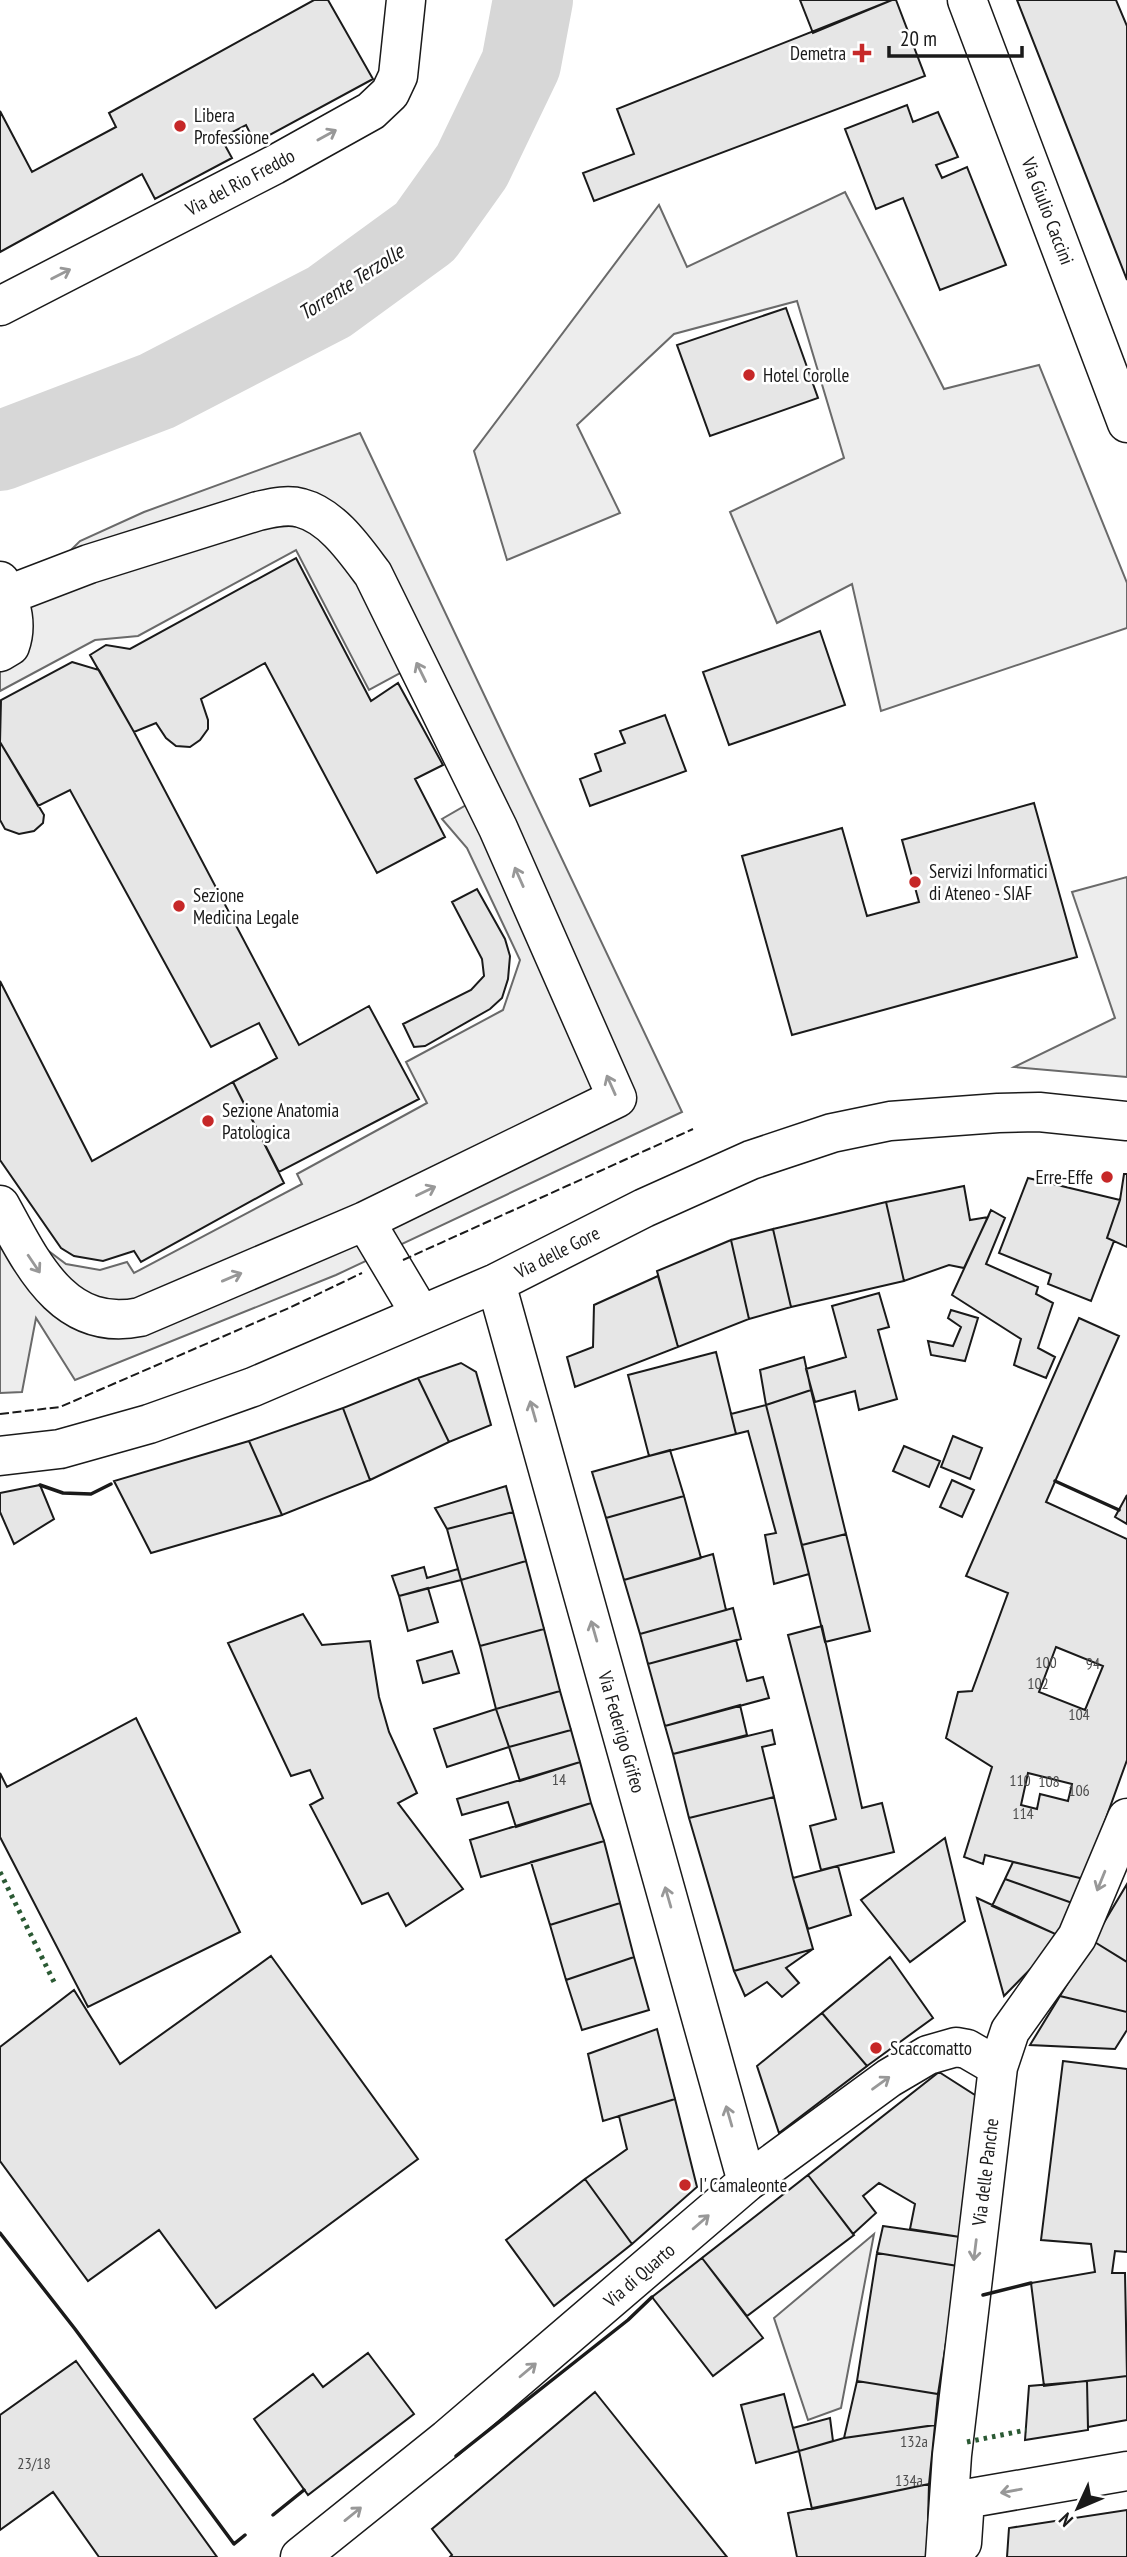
<svg xmlns="http://www.w3.org/2000/svg" width="1127" height="2557" font-family="'PT Sans Narrow',sans-serif">
  <rect width="100%" height="100%" fill="#fff"/>
  <path fill="#ededed" stroke="#6a6a6a" stroke-width="2" d="M 845,192 L 944,389 L 1039,365 L 1127,583 L 1127,628 L 881,711 L 852,584 L 777,623 L 730,512 L 844,458 L 797,301 L 674,334 L 577,425 L 620,513 L 507,560 L 474,451 L 659,205 L 687,267 Z
    M 360,433 L 682,1112 L 336,1275 L 75,1380 L 36,1318 L 22,1392 L 0,1393 L 0,1205 L 38,1243 L 66,1264 L 100,1270 L 127,1262 L 134,1273 L 302,1184 L 297,1174 L 427,1103 L 406,1062 L 503,1010 L 520,960 L 467,848 L 442,819 L 466,805 L 452,771 L 400,673 L 369,690 L 296,550 L 138,636 L 95,640 L 0,691 L 0,620 L 80,541 L 144,512 Z
    M 1127,877 L 1127,1077 L 1014,1067 L 1115,1018 L 1072,892 Z
    M 874,2234 L 841,2408 L 808,2420 L 774,2318 Z"/>
  <g fill="none" stroke-linecap="round" stroke-linejoin="round">
    <path stroke="#d7d7d7" stroke-width="80" d="M 0,451 L 157,391 L 329,302 L 425,232 L 472,166 L 521,64 L 533,0"/>
  </g>
  <path fill="#e6e6e6" stroke="#1a1a1a" stroke-width="2" fill-rule="evenodd" d="M 314,0 L 328,0 L 373,79 L 255,143 L 246,125 L 221,138 L 232,158 L 155,199 L 142,174 L 0,252 L 0,111 L 32,172 L 116,127 L 109,113 Z
    M 800,0 L 892,0 L 813,33 Z
    M 892,0 L 896,0 L 925,76 L 594,201 L 583,173 L 634,154 L 617,109 Z
    M 1017,0 L 1116,0 L 1127,26 L 1127,280 Z
    M 907,105 L 913,122 L 938,112 L 958,157 L 936,165 L 942,178 L 967,167 L 1006,265 L 940,290 L 903,198 L 876,209 L 845,129 Z
    M 786,308 L 818,398 L 710,436 L 677,345 Z
    M 296,558 L 371,701 L 398,683 L 443,765 L 415,779 L 445,837 L 377,873 L 265,663 L 201,699 L 208,720 L 208,729 L 200,740 L 190,747 L 176,746 L 166,738 L 156,723 L 134,732 L 90,655 L 106,645 L 130,649 Z
    M 820,631 L 845,705 L 729,745 L 703,672 Z
    M 72,662 L 99,670 L 134,732 L 299,1045 L 369,1006 L 419,1099 L 279,1172 L 233,1082 L 277,1058 L 259,1023 L 211,1047 L 70,790 L 38,806 L 0,742 L 1,700 Z
    M 665,715 L 686,771 L 590,806 L 580,779 L 601,771 L 595,754 L 625,743 L 620,731 Z
    M 0,742 L 44,815 L 43,823 L 34,831 L 19,834 L 5,829 L 0,820 Z
    M 1034,803 L 1077,957 L 792,1035 L 742,856 L 842,828 L 867,916 L 919,902 L 902,840 Z
    M 477,889 L 505,939 L 510,956 L 508,979 L 502,998 L 490,1009 L 425,1046 L 414,1047 L 403,1024 L 471,990 L 484,976 L 482,959 L 452,902 Z
    M 0,981 L 92,1161 L 233,1082 L 284,1183 L 141,1262 L 134,1251 L 103,1261 L 74,1256 L 61,1248 L 0,1160 Z
    M 1124,1174 L 1127,1174 L 1127,1247 L 1107,1238 L 1120,1200 Z
    M 1028,1178 L 1120,1200 L 1107,1238 L 1114,1241 L 1091,1301 L 1048,1284 L 1051,1274 L 999,1253 Z
    M 964,1186 L 970,1220 L 988,1217 L 964,1268 L 949,1265 L 904,1281 L 886,1202 Z
    M 886,1202 L 904,1281 L 791,1307 L 773,1229 Z
    M 991,1210 L 1005,1218 L 986,1264 L 1038,1287 L 1036,1294 L 1053,1303 L 1038,1348 L 1055,1357 L 1046,1378 L 1014,1365 L 1021,1339 L 952,1295 Z
    M 773,1229 L 791,1307 L 749,1319 L 731,1240 Z
    M 731,1240 L 749,1319 L 678,1347 L 657,1271 Z
    M 658,1276 L 678,1347 L 575,1387 L 567,1357 L 593,1347 L 594,1305 Z
    M 879,1293 L 889,1327 L 878,1330 L 897,1399 L 859,1410 L 855,1391 L 815,1402 L 806,1369 L 846,1357 L 832,1306 Z
    M 951,1310 L 978,1318 L 965,1361 L 931,1355 L 928,1341 L 953,1346 L 961,1327 L 948,1318 Z
    M 1079,1318 L 1119,1336 L 1046,1502 L 1127,1539 L 1127,1760 L 1084,1879 L 985,1855 L 983,1864 L 964,1857 L 992,1767 L 946,1738 L 958,1692 L 972,1691 L 1008,1593 L 966,1576 ZM 1056,1647 L 1103,1666 L 1085,1710 L 1039,1692 ZM 1028,1773 L 1072,1784 L 1068,1801 L 1040,1794 L 1037,1809 L 1021,1805 Z
    M 716,1352 L 736,1434 L 649,1456 L 628,1375 Z
    M 804,1357 L 811,1390 L 766,1405 L 760,1370 Z
    M 461,1363 L 476,1372 L 491,1425 L 449,1442 L 418,1378 Z
    M 418,1378 L 449,1442 L 370,1480 L 343,1408 Z
    M 811,1390 L 846,1534 L 802,1545 L 766,1405 Z
    M 766,1405 L 809,1574 L 774,1584 L 765,1535 L 776,1533 L 748,1431 L 736,1434 L 731,1414 Z
    M 343,1408 L 370,1480 L 282,1515 L 249,1441 Z
    M 953,1436 L 982,1448 L 970,1479 L 941,1467 Z
    M 249,1441 L 282,1515 L 151,1553 L 114,1481 Z
    M 904,1446 L 940,1461 L 929,1487 L 893,1471 Z
    M 670,1450 L 684,1496 L 606,1518 L 592,1472 Z
    M 952,1480 L 974,1490 L 962,1517 L 940,1507 Z
    M 40,1485 L 54,1519 L 14,1544 L 0,1512 L 0,1493 Z
    M 506,1486 L 513,1512 L 447,1529 L 435,1508 Z
    M 1127,1495 L 1127,1524 L 1115,1517 Z
    M 684,1496 L 701,1558 L 624,1580 L 606,1518 Z
    M 513,1512 L 526,1561 L 461,1580 L 447,1529 Z
    M 846,1534 L 870,1631 L 825,1642 L 802,1545 Z
    M 713,1554 L 726,1610 L 640,1634 L 624,1580 Z
    M 526,1561 L 544,1629 L 480,1646 L 461,1580 Z
    M 424,1567 L 427,1578 L 458,1569 L 461,1580 L 399,1596 L 392,1576 Z
    M 428,1588 L 438,1622 L 408,1631 L 399,1596 Z
    M 733,1608 L 741,1639 L 648,1664 L 640,1634 Z
    M 303,1614 L 322,1645 L 370,1641 L 379,1697 L 389,1732 L 417,1793 L 398,1803 L 463,1889 L 406,1926 L 388,1893 L 362,1904 L 310,1805 L 323,1798 L 310,1770 L 291,1776 L 228,1643 Z
    M 822,1626 L 862,1808 L 882,1803 L 894,1852 L 821,1870 L 810,1826 L 836,1819 L 788,1635 Z
    M 544,1629 L 560,1691 L 496,1709 L 480,1646 Z
    M 736,1640 L 747,1681 L 763,1677 L 769,1698 L 665,1726 L 648,1664 Z
    M 452,1651 L 459,1673 L 423,1683 L 417,1661 Z
    M 560,1691 L 571,1730 L 509,1747 L 496,1709 Z
    M 740,1705 L 747,1735 L 673,1754 L 665,1726 Z
    M 496,1709 L 509,1747 L 447,1767 L 434,1729 Z
    M 136,1718 L 240,1932 L 88,2007 L 0,1837 L 0,1773 L 7,1787 Z
    M 571,1730 L 580,1762 L 520,1781 L 509,1747 Z
    M 772,1730 L 775,1744 L 762,1747 L 774,1797 L 689,1818 L 673,1754 Z
    M 580,1762 L 591,1803 L 516,1827 L 508,1802 L 462,1815 L 457,1799 Z
    M 774,1797 L 793,1878 L 813,1949 L 734,1971 L 689,1818 Z
    M 591,1803 L 604,1841 L 481,1877 L 470,1840 Z
    M 945,1838 L 965,1921 L 910,1962 L 861,1900 Z
    M 604,1841 L 620,1903 L 550,1925 L 531,1862 Z
    M 1013,1862 L 1084,1879 L 1075,1904 L 1005,1879 Z
    M 838,1866 L 851,1915 L 808,1929 L 793,1878 Z
    M 1005,1879 L 1075,1904 L 1062,1937 L 992,1906 Z
    M 1127,1884 L 1127,1962 L 1093,1941 Z
    M 977,1898 L 1062,1937 L 1004,1996 Z
    M 620,1903 L 634,1957 L 566,1980 L 550,1925 Z
    M 1093,1941 L 1127,1962 L 1127,2012 L 1060,1996 Z
    M 813,1949 L 786,1968 L 799,1983 L 782,1997 L 767,1982 L 745,1996 L 734,1971 Z
    M 271,1956 L 418,2159 L 216,2308 L 159,2230 L 88,2281 L 0,2161 L 0,2047 L 74,1990 L 120,2064 Z
    M 634,1957 L 649,2010 L 582,2030 L 566,1980 Z
    M 890,1957 L 933,2018 L 867,2066 L 822,2013 Z
    M 1060,1996 L 1127,2012 L 1127,2030 L 1115,2049 L 1030,2045 Z
    M 822,2013 L 867,2066 L 779,2133 L 757,2066 Z
    M 657,2029 L 675,2099 L 603,2121 L 588,2054 Z
    M 1063,2061 L 1127,2069 L 1127,2252 L 1115,2251 L 1112,2273 L 1125,2273 L 1127,2376 L 1044,2386 L 1031,2283 L 1095,2272 L 1091,2244 L 1041,2240 Z
    M 939,2072 L 978,2097 L 960,2237 L 910,2229 L 915,2204 L 879,2183 L 863,2196 L 876,2213 L 853,2234 L 808,2175 Z
    M 675,2099 L 697,2187 L 632,2244 L 585,2179 L 627,2149 L 619,2116 Z
    M 808,2175 L 854,2235 L 747,2316 L 702,2258 Z
    M 585,2179 L 632,2244 L 554,2306 L 506,2240 Z
    M 883,2226 L 960,2237 L 958,2266 L 877,2253 Z
    M 877,2253 L 958,2266 L 938,2394 L 857,2381 Z
    M 702,2258 L 763,2338 L 713,2376 L 652,2297 Z
    M 368,2353 L 414,2414 L 308,2495 L 254,2419 L 313,2374 L 323,2387 Z
    M 76,2361 L 217,2557 L 99,2557 L 53,2492 L 0,2530 L 0,2415 Z
    M 1127,2376 L 1127,2420 L 1088,2427 L 1087,2381 Z
    M 857,2381 L 938,2394 L 935,2425 L 844,2438 Z
    M 1087,2381 L 1088,2430 L 1025,2440 L 1029,2386 Z
    M 595,2392 L 727,2557 L 450,2557 L 452,2555 L 432,2529 Z
    M 784,2394 L 799,2451 L 756,2463 L 741,2405 Z
    M 830,2418 L 833,2441 L 799,2451 L 793,2428 Z
    M 935,2425 L 929,2484 L 812,2509 L 799,2451 L 844,2438 Z
    M 929,2484 L 927,2557 L 797,2557 L 788,2513 Z
    M 1127,2510 L 1127,2557 L 1007,2557 L 1009,2528 Z"/>
  <g fill="none" stroke-linecap="round" stroke-linejoin="round">
    <g stroke="#1a1a1a" stroke-width="41">
      <path id="minor" d="M 967,0 L 1127,423
        M 0,306 L 274,165 L 371,111 L 390,93 L 398,76 L 406,0
        M 0,581 C 11,601 18,624 10,646 L 0,652
        M 0,600 L 8,595 L 89,564 L 258,511 C 272,508 287,504 301,508 C 332,516 355,550 373,574 L 498,828 L 617,1098 L 365,1221 L 140,1317 C 62,1333 31,1261 0,1205
        M 365,1221 L 421,1315
        M 496,1283 L 747,2182
        M 0,1456 L 60,1449 L 149,1424 L 253,1387 L 496,1283 L 644,1208 L 751,1160 L 832,1133 L 890,1121 L 998,1113 L 1039,1112 L 1127,1121
        M 962,2543 L 965,2499 L 1127,2471
        M 300,2557 L 447,2439 L 747,2182 L 889,2078 L 928,2055 L 956,2047 L 967,2049 L 998,2067
        M 945,2557 L 952,2455 L 998,2067 L 1010,2031 L 1077,1937 L 1127,1818"/>
    </g>
    <use href="#minor" stroke="#fff" stroke-width="38"/>
    <path stroke="#2b5a34" stroke-width="5" stroke-dasharray="3.5 5" stroke-linecap="butt" d="M 0,1872 L 55,1984
      M 967,2442 L 1026,2430"/>
    <path stroke="#1a1a1a" stroke-width="2" stroke-dasharray="9 3.5" stroke-linecap="butt" d="M 403,1260 L 693,1129
      M 0,1414 L 60,1407 L 289,1308 L 362,1273"/>
    <path stroke="#1a1a1a" stroke-width="3.5" d="M 1055,1481 L 1119,1510
      M 40,1485 L 63,1493 L 91,1494 L 111,1484
      M 0,2233 L 75,2329 L 234,2544 L 245,2535
      M 983,2295 L 1031,2283
      M 456,2456 L 628,2320 L 652,2297
      M 273,2515 L 304,2490"/>
  </g>
  <defs><path id="oneway-shaft" d="M-6 0H5M1.5-3L5.5 0L1.5 3" fill="none" stroke-width="1.6" stroke-linecap="round" stroke-linejoin="round" transform="scale(1.75)"/></defs>
  <g stroke="#989898">
    <use href="#oneway-shaft" transform="translate(327 135) rotate(-29)"/>
    <use href="#oneway-shaft" transform="translate(61 274) rotate(-27)"/>
    <use href="#oneway-shaft" transform="translate(421 672) rotate(-116)"/>
    <use href="#oneway-shaft" transform="translate(519 877) rotate(-114)"/>
    <use href="#oneway-shaft" transform="translate(611 1085) rotate(-114)"/>
    <use href="#oneway-shaft" transform="translate(426 1191) rotate(-26)"/>
    <use href="#oneway-shaft" transform="translate(34 1264) rotate(56)"/>
    <use href="#oneway-shaft" transform="translate(232 1277) rotate(-23)"/>
    <use href="#oneway-shaft" transform="translate(533 1411) rotate(-106)"/>
    <use href="#oneway-shaft" transform="translate(594 1631) rotate(-106)"/>
    <use href="#oneway-shaft" transform="translate(1101 1881) rotate(112)"/>
    <use href="#oneway-shaft" transform="translate(668 1897) rotate(-106)"/>
    <use href="#oneway-shaft" transform="translate(881 2083) rotate(-36)"/>
    <use href="#oneway-shaft" transform="translate(729 2116) rotate(-106)"/>
    <use href="#oneway-shaft" transform="translate(701 2222) rotate(-41)"/>
    <use href="#oneway-shaft" transform="translate(975 2250) rotate(97)"/>
    <use href="#oneway-shaft" transform="translate(528 2370) rotate(-40)"/>
    <use href="#oneway-shaft" transform="translate(1011 2491) rotate(170)"/>
    <use href="#oneway-shaft" transform="translate(353 2514) rotate(-39)"/>
  </g>
  <g fill="#c62828" stroke="#fff" stroke-width="2.5">
    <path d="M858.5 42.5h7v7h7v7h-7v7h-7v-7h-7v-7h7z"/>
    <circle cx="180" cy="126" r="7"/>
    <circle cx="749" cy="375" r="7"/>
    <circle cx="915" cy="882" r="7"/>
    <circle cx="179" cy="906" r="7"/>
    <circle cx="208" cy="1121" r="7"/>
    <circle cx="1107" cy="1177" r="7"/>
    <circle cx="876" cy="2048" r="7"/>
    <circle cx="685" cy="2185" r="7"/>
  </g>
  <g text-anchor="middle" dominant-baseline="central" stroke-width="5" stroke-linejoin="round" paint-order="stroke">
    <g font-size="16" fill="#4d4d4d">
      <text x="1046" y="1662">100</text>
      <text x="1093" y="1663">94</text>
      <text x="1038" y="1683">102</text>
      <text x="1079" y="1714">104</text>
      <text x="559" y="1779">14</text>
      <text x="1020" y="1780">110</text>
      <text x="1049" y="1781">108</text>
      <text x="1079" y="1790">106</text>
      <text x="1023" y="1813">114</text>
      <text x="914" y="2441">132a</text>
      <text x="34" y="2463">23/18</text>
      <text x="909" y="2480">134a</text>
    </g>
    <g font-size="19" fill="#1a1a1a" stroke="#fff" text-anchor="start">
      <text x="846" y="53" text-anchor="end">Demetra</text>
      <text x="194" y="115">Libera<tspan x="194" dy="22">Professione</tspan></text>
      <text x="763" y="375">Hotel Corolle</text>
      <text x="929" y="871">Servizi Informatici<tspan x="929" dy="22">di Ateneo - SIAF</tspan></text>
      <text x="193" y="895">Sezione<tspan x="193" dy="22">Medicina Legale</tspan></text>
      <text x="222" y="1110">Sezione Anatomia<tspan x="222" dy="22">Patologica</tspan></text>
      <text x="1093" y="1177" text-anchor="end">Erre-Effe</text>
      <text x="890" y="2048">Scaccomatto</text>
      <text x="699" y="2185">I' Camaleonte</text>
    </g>
    <g font-size="19" fill="#1a1a1a" stroke="#fff">
      <text transform="translate(240 182) rotate(-28)">Via del Rio Freddo</text>
      <text transform="translate(1048 211) rotate(69)">Via Giulio Caccini</text>
      <text transform="translate(557 1252) rotate(-27)">Via delle Gore</text>
      <text transform="translate(622 1732) rotate(74)">Via Federigo Grifeo</text>
      <text transform="translate(985 2172) rotate(-83)">Via delle Panche</text>
      <text transform="translate(639 2275) rotate(-41)">Via di Quarto</text>
    </g>
    <g font-size="21" font-style="italic" fill="#1a1a1a" stroke="#fff">
      <text transform="translate(351 282) rotate(-33)">Torrente Terzolle</text>
    </g>
  </g>
  <g transform="translate(1078 2508) rotate(226)" stroke="#ffffff" stroke-width="5" paint-order="stroke">
  <path d="M0-5L12 26L0 18L-12 26Z" fill="#1a1a1a"/>
  <text y="-10" font-size="19" font-weight="bold" text-anchor="middle" fill="#1a1a1a">N</text>
  </g>
  <path d="M889 46v10h133v-10" fill="none" stroke="#1a1a1a" stroke-width="3.5"/>
  <text x="900" y="46" font-size="21" fill="#1a1a1a" stroke="#ffffff" stroke-width="5" paint-order="stroke">20 m</text>
</svg>
